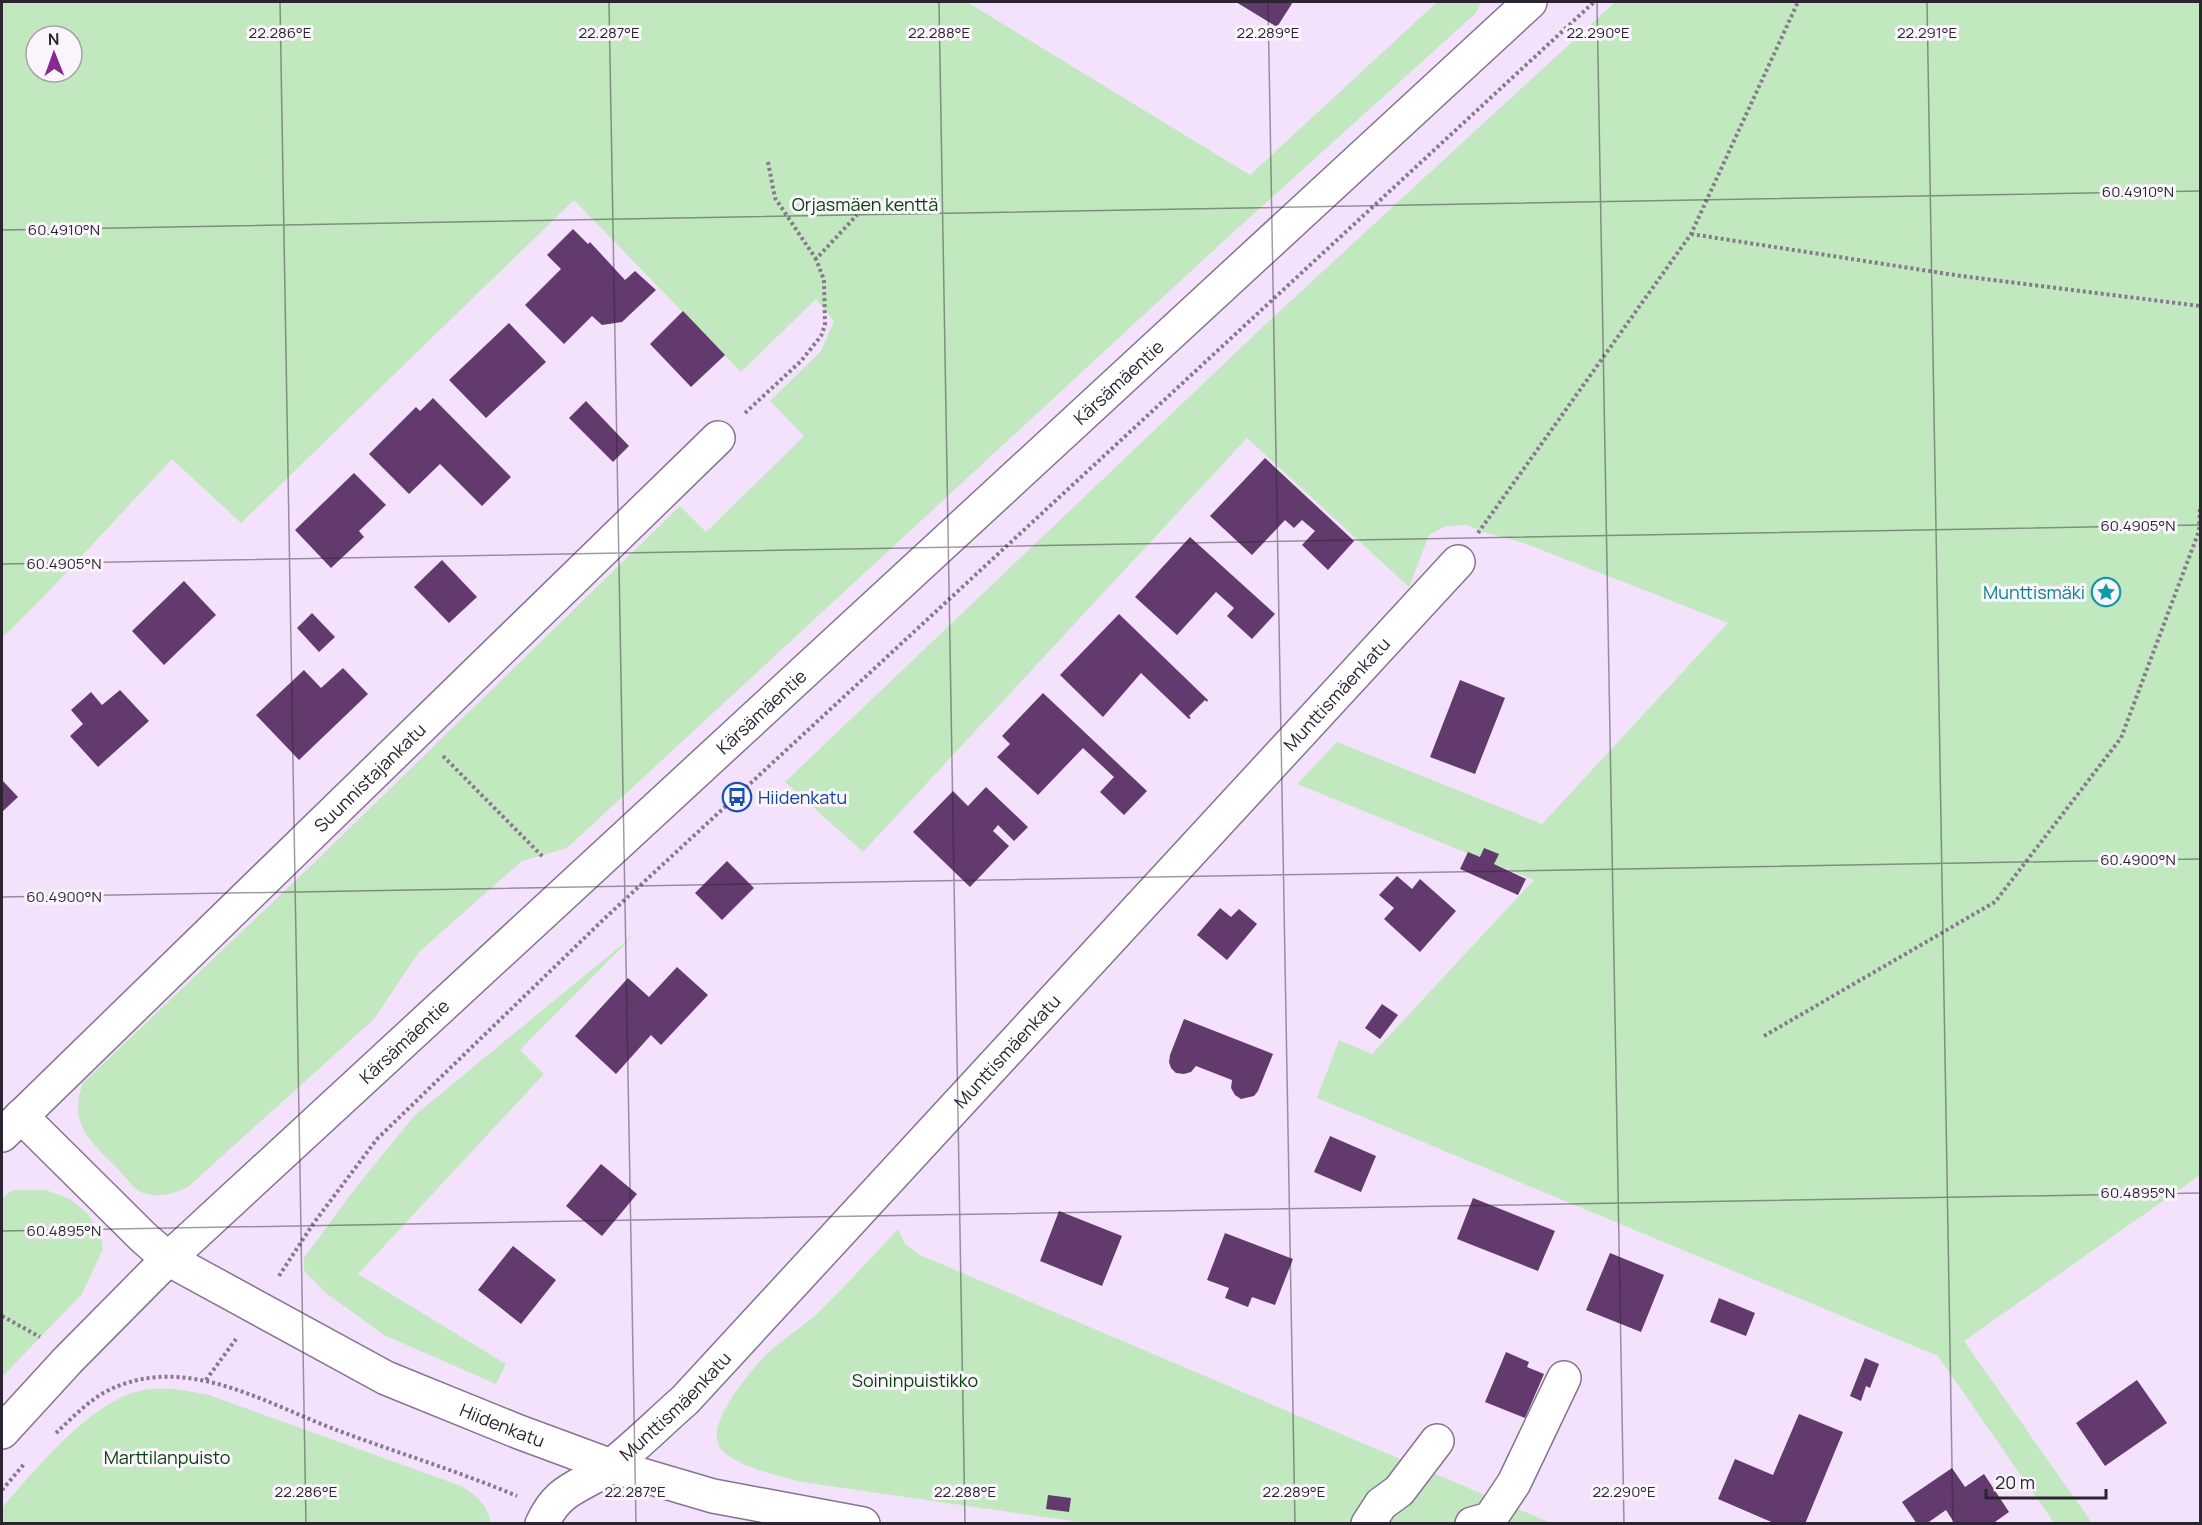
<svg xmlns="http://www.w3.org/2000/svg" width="2202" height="1525" font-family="Manrope,sans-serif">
  <rect width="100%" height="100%" fill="#f4e2fc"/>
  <path fill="#c2e8c0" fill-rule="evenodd" d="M 2,2 L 967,2 L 1250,175 L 1437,2 L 1481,2 L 1476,13 L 1228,237 L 567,848 L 522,861 L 419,952 L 374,1019 L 188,1187 C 174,1194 159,1198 143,1193 C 134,1190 126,1177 119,1170 C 92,1143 67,1124 83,1083 L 318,859 L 680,506 L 706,532 L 804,436 L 770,401 L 821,351 L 834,321 L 816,299 L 741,372 L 574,200 L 241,523 L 172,459 L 51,589 L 2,638 ZM 36,36 L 72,36 L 72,72 L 36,72 Z
    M 1615,2 L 2200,2 L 2200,1175 L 1964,1341 L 2092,1523 L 2054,1523 L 1938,1356 L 1317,1098 L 1339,1040 L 1372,1054 L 1534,880 L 1297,784 L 1337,742 L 1542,824 L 1728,623 L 1524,543 L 1483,532 L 1468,525 L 1446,526 L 1429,535 L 1409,587 L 1247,438 L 863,852 L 785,782 L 1270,320 Z
    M 635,934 L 520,1050 L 544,1074 L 358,1274 L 506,1364 L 496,1384 L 384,1335 L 326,1293 L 304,1271 L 304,1258 L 357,1186 L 415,1115 Z
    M 13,1190 L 46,1190 L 70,1199 L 88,1214 L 101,1234 L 103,1249 L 82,1294 L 2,1377 L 2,1198 Z
    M 898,1229 L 905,1244 L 920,1255 L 1551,1523 L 1086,1523 L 802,1482 C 782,1477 729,1465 719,1446 C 707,1422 747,1376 762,1359 C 780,1340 804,1327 822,1309 C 848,1283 873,1256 898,1229 Z
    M 176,1389 L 209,1395 L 461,1486 C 477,1495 487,1505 491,1523 L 2,1523 L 2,1508 C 36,1469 91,1400 144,1390 C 154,1388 166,1389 176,1389 Z"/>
  <path fill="#623a6e" d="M 1236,2 L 1293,2 L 1277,27 Z
    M 573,229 L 588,244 L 590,242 L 625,280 L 635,271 L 656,290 L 622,322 L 602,325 L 592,316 L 564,344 L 525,305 L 561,269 L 547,255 Z
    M 683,311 L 725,355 L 691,387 L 650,344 Z
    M 509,323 L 546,362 L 486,418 L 449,380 Z
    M 433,398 L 511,477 L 482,506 L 440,464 L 409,494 L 369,454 L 416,407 L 420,411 Z
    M 586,401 L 629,446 L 613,462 L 569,418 Z
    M 1265,458 L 1354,541 L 1328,570 L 1302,545 L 1315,531 L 1302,520 L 1294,528 L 1285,520 L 1252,555 L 1210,516 Z
    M 354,473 L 386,505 L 359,531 L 364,537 L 331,568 L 295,530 Z
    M 1190,537 L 1275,614 L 1252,639 L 1227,616 L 1234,608 L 1216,592 L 1177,635 L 1135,597 Z
    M 442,560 L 477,597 L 449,623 L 414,587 Z
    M 184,581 L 216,615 L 164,665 L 132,631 Z
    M 312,613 L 335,637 L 319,652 L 297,628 Z
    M 1119,614 L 1208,700 L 1207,702 L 1205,700 L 1189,716 L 1191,718 L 1189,719 L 1141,673 L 1103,717 L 1060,675 Z
    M 343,668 L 368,694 L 299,760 L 256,715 L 304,670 L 321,688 Z
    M 1460,680 L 1505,698 L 1475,774 L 1430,757 Z
    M 120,690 L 149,721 L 98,767 L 70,736 L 83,724 L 71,710 L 91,692 L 102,705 Z
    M 1043,693 L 1147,791 L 1124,815 L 1100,792 L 1114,777 L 1083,748 L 1038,795 L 997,757 L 1010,744 L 1002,736 Z
    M 2,780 L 18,797 L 2,812 Z
    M 986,787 L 1028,827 L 1014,841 L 998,825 L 993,831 L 1009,846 L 970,887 L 913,832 L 953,791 L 968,806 Z
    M 1484,848 L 1499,854 L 1494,864 L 1526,879 L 1518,895 L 1460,869 L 1468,852 L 1480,857 Z
    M 727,861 L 754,888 L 722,920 L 695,893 Z
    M 1397,876 L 1412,889 L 1420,879 L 1456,911 L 1420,952 L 1384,919 L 1394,908 L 1379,895 Z
    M 1220,908 L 1231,917 L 1239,909 L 1257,924 L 1227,960 L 1197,935 Z
    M 677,967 L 708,995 L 661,1045 L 651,1035 L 616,1074 L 575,1036 L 628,978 L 649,997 Z
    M 1382,1004 L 1398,1015 L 1380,1039 L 1365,1028 Z
    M 1184,1019 L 1273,1054 L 1258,1091 L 1254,1096 L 1241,1099 L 1235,1095 L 1231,1088 L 1232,1080 L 1196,1066 L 1191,1072 L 1184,1074 L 1176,1073 L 1171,1068 L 1169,1062 L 1170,1055 Z
    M 1330,1136 L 1376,1156 L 1361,1192 L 1314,1172 Z
    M 601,1164 L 637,1194 L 602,1236 L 566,1206 Z
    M 1473,1198 L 1555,1231 L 1538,1271 L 1457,1239 Z
    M 1059,1211 L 1122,1236 L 1102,1286 L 1040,1261 Z
    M 1225,1233 L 1293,1259 L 1275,1305 L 1252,1297 L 1248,1307 L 1225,1298 L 1229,1288 L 1207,1280 Z
    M 513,1246 L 556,1280 L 521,1324 L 478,1290 Z
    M 1610,1253 L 1664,1275 L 1641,1332 L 1586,1310 Z
    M 1719,1298 L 1755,1313 L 1746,1336 L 1710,1322 Z
    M 1506,1352 L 1529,1362 L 1527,1367 L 1544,1374 L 1525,1418 L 1485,1402 Z
    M 1865,1358 L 1879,1364 L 1870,1388 L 1866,1386 L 1861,1401 L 1850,1396 Z
    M 2137,1380 L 2167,1423 L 2105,1466 L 2076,1423 Z
    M 1799,1414 L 1843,1432 L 1805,1524 L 1776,1524 L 1718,1499 L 1735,1459 L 1773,1475 Z
    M 1952,1468 L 1965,1487 L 1984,1474 L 2009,1512 L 1992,1524 L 1955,1524 L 1946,1510 L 1926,1524 L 1917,1524 L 1902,1502 Z
    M 1048,1495 L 1071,1498 L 1069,1512 L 1046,1509 Z"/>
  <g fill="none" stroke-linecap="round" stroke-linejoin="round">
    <g stroke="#86738f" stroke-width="36">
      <g id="minor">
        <path id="s1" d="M 21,1116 L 143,1237 L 168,1259 L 386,1378 L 519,1432 L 611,1466 L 713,1496 L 863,1524"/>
        <path id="s2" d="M 2,1135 L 718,438"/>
        <path id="s3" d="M 2,1432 L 68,1360 L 168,1259 L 1530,2"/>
        <path id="s4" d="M 542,1524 C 560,1485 582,1488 612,1465 C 637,1445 661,1421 685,1400 L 1458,562"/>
        <path d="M 1368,1524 L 1381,1504 L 1399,1491 L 1437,1441"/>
        <path d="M 1472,1524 L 1490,1519 L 1514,1483 L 1564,1378"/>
      </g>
    </g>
    <path stroke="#877a8d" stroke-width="4" stroke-dasharray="3 3" stroke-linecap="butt" d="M 768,162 L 775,198 L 816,259
      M 1691,234 L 1961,276 L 2200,306
      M 745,413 L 801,361 L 821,336 L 825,325 L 824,280 L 816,259 L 857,215
      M 1478,533 L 1691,234 L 1798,2
      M 443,756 L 544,858
      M 1764,1036 L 1995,902 L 2121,738 L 2199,531 L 2200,506
      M 279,1276 L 313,1224 L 377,1139 L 605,918 L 1594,2
      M 2,1316 L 40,1337
      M 206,1380 L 236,1339
      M 56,1433 C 71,1419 87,1402 105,1392 C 185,1350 267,1405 342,1432 C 401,1454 460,1472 517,1496
      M 2,1490 L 25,1463"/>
    <use href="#minor" stroke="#fff" stroke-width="33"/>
  </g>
  <path fill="none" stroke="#2c2430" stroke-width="1.5" stroke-opacity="0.45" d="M 280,2 L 306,1524M 609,2 L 636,1524M 939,2 L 965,1524M 1268,2 L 1295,1524M 1597,2 L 1624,1524M 1927,2 L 1953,1524M 2,230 L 2200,191M 2,564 L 2200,525M 2,897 L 2200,859M 2,1231 L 2200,1193"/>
  <defs>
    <g id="sight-ring" transform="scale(1.5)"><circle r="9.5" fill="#f9f5fb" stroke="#0f9aa8" stroke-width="1.5"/><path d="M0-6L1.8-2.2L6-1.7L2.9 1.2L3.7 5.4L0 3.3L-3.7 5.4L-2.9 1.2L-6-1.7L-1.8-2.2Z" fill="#0f9aa8"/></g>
    <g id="bus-ring" transform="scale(1.5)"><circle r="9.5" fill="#f9f5fb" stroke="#1a4fb4" stroke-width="1.5"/><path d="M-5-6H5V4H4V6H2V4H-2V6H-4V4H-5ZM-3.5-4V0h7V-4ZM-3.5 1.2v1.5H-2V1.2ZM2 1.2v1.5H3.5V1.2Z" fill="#1a4fb4"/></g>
  </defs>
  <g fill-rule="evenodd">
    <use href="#sight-ring" x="2106" y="592"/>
    <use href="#bus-ring" x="737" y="797"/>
  </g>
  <g text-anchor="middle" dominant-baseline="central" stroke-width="6" stroke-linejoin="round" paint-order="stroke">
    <g font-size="18" fill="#0a420e" stroke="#f9f5fb">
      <text x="865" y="204">Orjasmäen kenttä</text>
      <text x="915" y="1380">Soininpuistikko</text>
      <text x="167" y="1457">Marttilanpuisto</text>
    </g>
    <g font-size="18" fill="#2c2430" stroke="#f9f5fb">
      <text stroke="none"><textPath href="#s3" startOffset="1533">Kärsämäentie</textPath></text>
      <text stroke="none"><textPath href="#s4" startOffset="1152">Munttismäenkatu</textPath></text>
      <text stroke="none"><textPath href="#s3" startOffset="1047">Kärsämäentie</textPath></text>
      <text stroke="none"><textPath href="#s2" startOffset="513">Suunnistajankatu</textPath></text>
      <text stroke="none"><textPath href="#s3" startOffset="561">Kärsämäentie</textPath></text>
      <text stroke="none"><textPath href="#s4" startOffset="666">Munttismäenkatu</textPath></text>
      <text stroke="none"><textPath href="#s4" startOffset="180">Munttismäenkatu</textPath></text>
      <text stroke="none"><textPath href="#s1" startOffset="579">Hiidenkatu</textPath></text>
    </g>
    <g font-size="18" fill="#0d838f" stroke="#f9f5fb" text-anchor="end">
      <text x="2085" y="592">Munttismäki</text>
    </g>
    <g font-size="18" fill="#164399" stroke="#f9f5fb" text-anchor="start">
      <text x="758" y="797">Hiidenkatu</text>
    </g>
  </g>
  <g font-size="15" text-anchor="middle" fill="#2c2430" stroke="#f9f5fb" stroke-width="6" stroke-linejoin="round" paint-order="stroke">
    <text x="280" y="38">22.286°E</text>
    <text x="609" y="38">22.287°E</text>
    <text x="939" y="38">22.288°E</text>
    <text x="1268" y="38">22.289°E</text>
    <text x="1598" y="38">22.290°E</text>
    <text x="1927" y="38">22.291°E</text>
    <text x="2138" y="197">60.4910°N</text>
    <text x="64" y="235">60.4910°N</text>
    <text x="2138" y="531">60.4905°N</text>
    <text x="64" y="569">60.4905°N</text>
    <text x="2138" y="865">60.4900°N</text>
    <text x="64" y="902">60.4900°N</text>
    <text x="2138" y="1198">60.4895°N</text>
    <text x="64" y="1236">60.4895°N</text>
    <text x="306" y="1497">22.286°E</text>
    <text x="635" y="1497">22.287°E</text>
    <text x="965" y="1497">22.288°E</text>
    <text x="1294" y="1497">22.289°E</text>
    <text x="1624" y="1497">22.290°E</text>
  </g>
  <rect width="2202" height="1525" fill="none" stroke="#2c2430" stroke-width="6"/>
  <g transform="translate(54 54) rotate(359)"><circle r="28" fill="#f9f5fb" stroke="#a7a1aa" stroke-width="1.5"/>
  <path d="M0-4.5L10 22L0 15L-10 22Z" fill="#882993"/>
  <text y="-9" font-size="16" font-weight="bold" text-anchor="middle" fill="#2c2430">N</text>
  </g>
  <path d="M1986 1489v9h120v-9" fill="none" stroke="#2c2430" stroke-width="3"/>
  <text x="1995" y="1489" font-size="18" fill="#2c2430" stroke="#f9f5fb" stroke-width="4.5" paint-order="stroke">20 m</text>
</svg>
